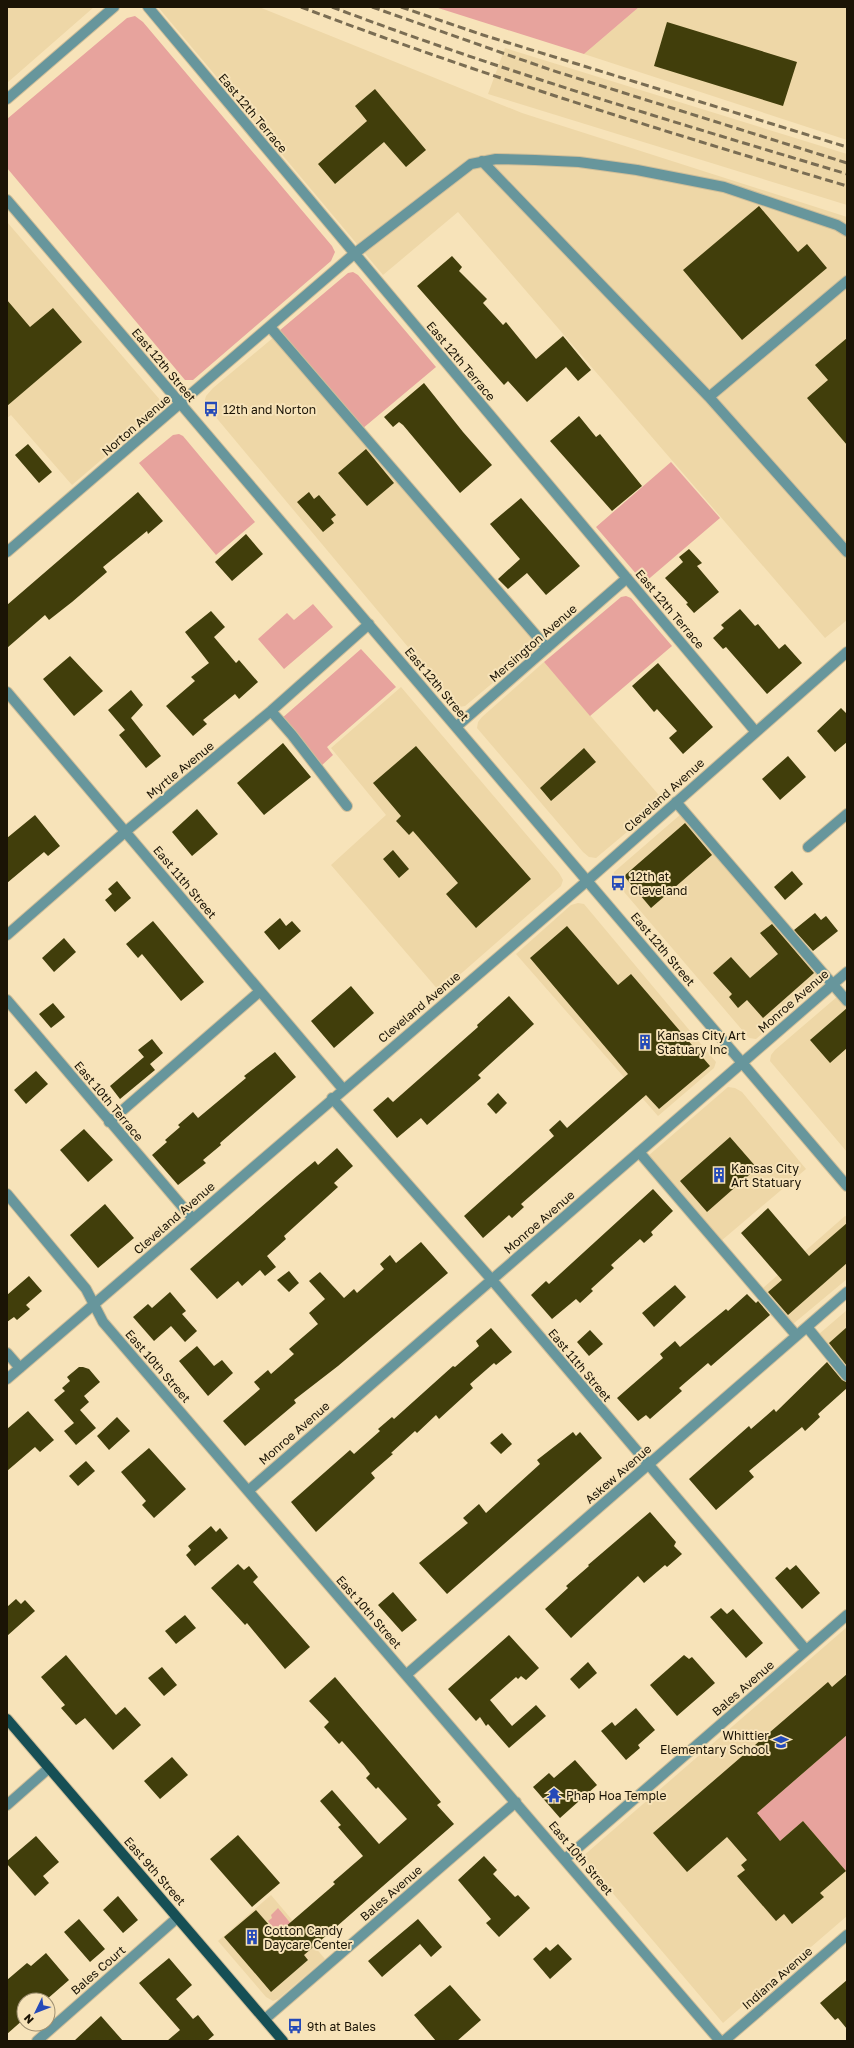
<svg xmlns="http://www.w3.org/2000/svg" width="854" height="2048" font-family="'Golos Text',sans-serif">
  <rect width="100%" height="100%" fill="#f7e3b9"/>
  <path fill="#eed7a7" d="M 7,7 L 94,7 L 7,83 Z
    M 158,7 L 259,7 L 522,113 L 847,217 L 847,620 L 825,638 L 458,212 L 383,275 Z
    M 639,7 L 847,7 L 847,140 L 584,54 Z
    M 505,48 L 847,154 L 847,205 L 488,94 Z
    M 7,222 L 161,401 L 160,408 L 156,413 L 72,485 L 11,415 L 7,418 Z
    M 274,337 L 538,645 L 465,706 L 459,707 L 454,702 L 204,403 L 206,396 L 213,388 Z
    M 544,662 L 664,801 L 596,858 L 589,857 L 583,852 L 477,728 L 478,722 L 482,717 Z
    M 401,687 L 559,873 L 563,880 L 561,886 L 440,992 L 331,865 L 386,815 L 331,748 Z
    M 681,814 L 825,981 L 756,1039 L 749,1038 L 613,879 L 614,872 Z
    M 578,903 L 584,904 L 716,1062 L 714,1068 L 658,1116 L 516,954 L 571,905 Z
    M 838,996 L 847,1006 L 847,1152 L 770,1061 L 771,1055 L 775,1050 Z
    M 728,1087 L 735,1088 L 742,1092 L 806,1169 L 721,1241 L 648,1156 Z
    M 845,1216 L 847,1217 L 847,1279 L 793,1324 L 763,1288 Z
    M 847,1310 L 847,1368 L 819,1334 Z
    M 847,1627 L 847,1916 L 723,2023 L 582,1857 Z
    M 271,1895 L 325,1959 L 278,1999 L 273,2001 L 266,1997 L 218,1941 Z"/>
  <path fill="#e7a39d" d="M 435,7 L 639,7 L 584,54 Z
    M 135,16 L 143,22 L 332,246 L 335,252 L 331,261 L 193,380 L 185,380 L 7,168 L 7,119 L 127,18 Z
    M 353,272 L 358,275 L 436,367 L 362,429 L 279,331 L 348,273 Z
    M 179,434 L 183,436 L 255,522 L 216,555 L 139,463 L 173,435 Z
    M 671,462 L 720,518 L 644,583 L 596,527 Z
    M 626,596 L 631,598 L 672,646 L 590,716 L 544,662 L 621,597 Z
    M 313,604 L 333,627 L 284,669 L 258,639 L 287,613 L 294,620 Z
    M 361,649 L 396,687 L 327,747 L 333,755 L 321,766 L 281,719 Z
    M 847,1735 L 847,1870 L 846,1871 L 803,1821 L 780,1841 L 757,1813 Z
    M 278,1908 L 292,1925 L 280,1936 L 268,1921 L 272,1918 L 271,1915 Z"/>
  <path fill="#413e0b" d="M 667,22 L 797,62 L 783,106 L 654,66 Z
    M 375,89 L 426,150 L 406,167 L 384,142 L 335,184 L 318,164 L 367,121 L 355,106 Z
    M 759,206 L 798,252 L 807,244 L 827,268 L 742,340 L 683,270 Z
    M 452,256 L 462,267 L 459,271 L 487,299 L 483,303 L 503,325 L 506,322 L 536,359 L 563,336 L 591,370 L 578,381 L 566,367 L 527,402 L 508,381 L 504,385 L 417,286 Z
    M 7,300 L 30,327 L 53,308 L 82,342 L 7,406 Z
    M 847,338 L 847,445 L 807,398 L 828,380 L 815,365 Z
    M 424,383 L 463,432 L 492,465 L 460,493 L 403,425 L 399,422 L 393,427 L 384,417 Z
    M 579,416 L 596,437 L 600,434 L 642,486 L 612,511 L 550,441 Z
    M 28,444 L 52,472 L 39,483 L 15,455 Z
    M 366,449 L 394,483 L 367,506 L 338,473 Z
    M 138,492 L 163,521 L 148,534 L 147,531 L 103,567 L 107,572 L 72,602 L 49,620 L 45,615 L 7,648 L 7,605 Z
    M 309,492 L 314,499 L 319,495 L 336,515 L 331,519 L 334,523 L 323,532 L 297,502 Z
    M 521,498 L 580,566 L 546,595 L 527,573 L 508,589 L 498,579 L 520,559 L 490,524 Z
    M 246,534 L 263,554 L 232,581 L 215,562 Z
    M 689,549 L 702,563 L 697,566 L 719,592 L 694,613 L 686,604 L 688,603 L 665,578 L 683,562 L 679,557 Z
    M 740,609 L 755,626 L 758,624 L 779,649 L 785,644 L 802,663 L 767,694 L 726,647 L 723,649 L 713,638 L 724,628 L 721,625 Z
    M 211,611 L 225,627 L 214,637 L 236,663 L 239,660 L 258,682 L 239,699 L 235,694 L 203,720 L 207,724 L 193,736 L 166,706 L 195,681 L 191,677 L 209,663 L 185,632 Z
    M 70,656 L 103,691 L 74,716 L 43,679 Z
    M 658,663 L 713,727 L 683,754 L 669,738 L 677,731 L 657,709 L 654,712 L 632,686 Z
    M 131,690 L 143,705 L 131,718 L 161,756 L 146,768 L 119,735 L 125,730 L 108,710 Z
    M 841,708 L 847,714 L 847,742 L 835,752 L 817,731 Z
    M 283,743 L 311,777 L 264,815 L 237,783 Z
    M 416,746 L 531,879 L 476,928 L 446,894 L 458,883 L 413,831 L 409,835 L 396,821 L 401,816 L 373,783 Z
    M 584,748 L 596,762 L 551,801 L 540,788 Z
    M 788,756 L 806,777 L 780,800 L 762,779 Z
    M 197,809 L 218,834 L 192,856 L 172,832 Z
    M 35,815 L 60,846 L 48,856 L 44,852 L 7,883 L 7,838 Z
    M 685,823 L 712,855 L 651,908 L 624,876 Z
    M 393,850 L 409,869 L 399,878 L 383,859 Z
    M 792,871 L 803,884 L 785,900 L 774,887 Z
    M 117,881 L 131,898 L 115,912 L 105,900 L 112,894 L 108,889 Z
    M 815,913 L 821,920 L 826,916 L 838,931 L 813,951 L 794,930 Z
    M 280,918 L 286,926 L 292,921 L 301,931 L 279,950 L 264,932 Z
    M 153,921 L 204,982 L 181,1001 L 142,954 L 138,958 L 126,944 Z
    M 772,924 L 814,973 L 763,1018 L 747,1000 L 738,1008 L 729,997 L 732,994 L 713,973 L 731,957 L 750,978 L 778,954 L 760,933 Z
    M 567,926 L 618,985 L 631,974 L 710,1066 L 659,1109 L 646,1095 L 521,1204 L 524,1207 L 512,1218 L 509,1215 L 483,1238 L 464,1216 L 554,1136 L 549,1130 L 560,1120 L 567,1128 L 628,1074 L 530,958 Z
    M 64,938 L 76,952 L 54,972 L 42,958 Z
    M 351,986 L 374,1013 L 334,1048 L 311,1021 Z
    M 509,996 L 534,1024 L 478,1075 L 481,1078 L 427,1125 L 421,1118 L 397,1138 L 373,1110 L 388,1097 L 393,1102 L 478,1027 L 477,1025 Z
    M 53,1003 L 65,1017 L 51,1028 L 39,1014 Z
    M 847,1008 L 847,1048 L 830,1063 L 810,1040 Z
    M 152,1039 L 163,1053 L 150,1064 L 155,1070 L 120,1099 L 110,1086 L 144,1057 L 138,1050 Z
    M 275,1052 L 296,1077 L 220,1143 L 221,1145 L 203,1160 L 206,1163 L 178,1185 L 152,1155 L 167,1142 L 165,1140 L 180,1127 L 178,1125 L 193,1112 L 198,1118 L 246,1078 L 244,1076 Z
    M 36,1071 L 48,1084 L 26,1104 L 14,1090 Z
    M 498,1093 L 507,1103 L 496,1114 L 487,1104 Z
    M 84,1129 L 113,1160 L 88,1182 L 60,1150 Z
    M 730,1137 L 757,1168 L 707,1212 L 680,1181 Z
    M 337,1148 L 353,1166 L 334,1183 L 338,1187 L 284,1236 L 286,1239 L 267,1256 L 276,1267 L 265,1276 L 260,1270 L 242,1286 L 238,1281 L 217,1299 L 190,1269 L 297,1176 L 315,1161 L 318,1165 Z
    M 653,1189 L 673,1211 L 651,1232 L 653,1235 L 644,1243 L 640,1239 L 611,1265 L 614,1268 L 591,1289 L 593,1291 L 580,1303 L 576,1299 L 552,1319 L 531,1295 L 546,1281 L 549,1284 Z
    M 105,1204 L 134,1238 L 98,1268 L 70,1235 Z
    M 768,1208 L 809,1256 L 847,1223 L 847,1263 L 788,1315 L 768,1292 L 782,1280 L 741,1233 Z
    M 421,1242 L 448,1273 L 338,1366 L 294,1400 L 296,1403 L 245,1446 L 223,1421 L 260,1389 L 254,1382 L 268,1370 L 271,1374 L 294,1354 L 289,1349 L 318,1324 L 309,1313 L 325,1299 L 309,1281 L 320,1272 L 344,1298 L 354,1289 L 357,1293 L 384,1269 L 380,1264 L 390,1255 L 396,1263 Z
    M 289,1271 L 299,1283 L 289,1292 L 277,1280 Z
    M 29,1276 L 42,1291 L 26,1305 L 30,1309 L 17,1320 L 14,1317 L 7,1322 L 7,1295 Z
    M 675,1285 L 686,1297 L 654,1327 L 642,1313 Z
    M 170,1292 L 186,1311 L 182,1314 L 197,1331 L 185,1342 L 171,1326 L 154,1341 L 133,1317 L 148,1304 L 152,1308 Z
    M 747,1294 L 756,1303 L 758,1301 L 770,1315 L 711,1366 L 708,1363 L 679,1388 L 682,1391 L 650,1419 L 646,1415 L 638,1421 L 617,1398 L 663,1358 L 660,1354 L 675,1341 L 680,1347 L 726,1309 L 728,1311 Z
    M 847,1327 L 847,1366 L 829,1343 Z
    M 491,1328 L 512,1352 L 496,1365 L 494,1363 L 470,1384 L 473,1388 L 439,1419 L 436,1415 L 417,1433 L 415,1431 L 391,1453 L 393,1454 L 371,1473 L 375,1478 L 316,1532 L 291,1502 L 350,1450 L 354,1454 L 380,1431 L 378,1429 L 392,1417 L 394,1419 L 453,1366 L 455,1367 L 479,1346 L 476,1341 Z
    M 590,1330 L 603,1344 L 589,1356 L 577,1342 Z
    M 197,1346 L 214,1366 L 222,1360 L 233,1373 L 208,1396 L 179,1361 Z
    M 827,1362 L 842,1380 L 847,1382 L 847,1388 L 818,1414 L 820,1417 L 805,1431 L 802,1427 L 749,1471 L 754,1477 L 716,1510 L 689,1479 L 749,1426 L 751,1429 L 774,1409 L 776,1412 Z
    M 79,1367 L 83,1367 L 89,1369 L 100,1382 L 84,1396 L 89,1402 L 80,1410 L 96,1428 L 76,1445 L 64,1431 L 74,1423 L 54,1400 L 65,1391 L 62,1388 L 70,1381 L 67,1377 Z
    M 28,1411 L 54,1440 L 40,1452 L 35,1447 L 7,1471 L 7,1429 Z
    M 117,1417 L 130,1431 L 109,1450 L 97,1436 Z
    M 573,1432 L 576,1436 L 580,1432 L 602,1458 L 447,1594 L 419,1563 L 468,1523 L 463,1518 L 479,1504 L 486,1513 L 540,1464 L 537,1460 Z
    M 502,1433 L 512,1444 L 501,1454 L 490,1443 Z
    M 149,1448 L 186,1489 L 154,1518 L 142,1505 L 146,1501 L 121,1472 Z
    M 86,1461 L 95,1471 L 78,1486 L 69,1476 Z
    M 650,1512 L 676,1542 L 674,1546 L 682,1554 L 667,1567 L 665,1565 L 644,1583 L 638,1576 L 571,1638 L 545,1609 L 568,1588 L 566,1586 L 589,1566 L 588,1565 Z
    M 211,1526 L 216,1532 L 220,1528 L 228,1538 L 195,1566 L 186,1555 L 191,1550 L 188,1546 Z
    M 238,1564 L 244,1570 L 249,1566 L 258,1577 L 253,1582 L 310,1647 L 285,1669 L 247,1623 L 245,1625 L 211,1588 Z
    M 796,1565 L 820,1593 L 802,1609 L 775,1578 L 787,1567 L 790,1570 Z
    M 393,1592 L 417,1620 L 402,1632 L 378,1605 Z
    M 16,1599 L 21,1604 L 25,1600 L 35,1611 L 7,1636 L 7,1607 Z
    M 721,1608 L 727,1614 L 733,1609 L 763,1643 L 746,1658 L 710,1617 Z
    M 185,1615 L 196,1628 L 176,1644 L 165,1631 Z
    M 509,1635 L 539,1668 L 526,1680 L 521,1676 L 518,1679 L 516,1677 L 490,1700 L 512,1726 L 536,1705 L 546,1716 L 509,1748 L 488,1724 L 486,1726 L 480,1717 L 476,1721 L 448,1689 Z
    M 66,1655 L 116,1715 L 125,1707 L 141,1725 L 113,1750 L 85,1718 L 76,1725 L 61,1708 L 65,1705 L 41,1677 Z
    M 684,1655 L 689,1659 L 692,1657 L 715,1683 L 677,1716 L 650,1685 Z
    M 588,1662 L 597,1673 L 579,1689 L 570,1679 Z
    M 162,1667 L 177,1685 L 164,1696 L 148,1678 Z
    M 847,1674 L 847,1735 L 757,1813 L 780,1841 L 803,1821 L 846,1871 L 820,1893 L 824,1897 L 792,1924 L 784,1914 L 776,1921 L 737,1876 L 745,1870 L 741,1865 L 747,1860 L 727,1837 L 687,1872 L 653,1833 L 828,1682 L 832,1687 Z
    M 335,1677 L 441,1802 L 437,1805 L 454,1824 L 304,1955 L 308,1960 L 271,1992 L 224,1937 L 256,1910 L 277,1934 L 335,1884 L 333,1882 L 363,1856 L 338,1827 L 341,1825 L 320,1801 L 332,1790 L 379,1844 L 407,1819 L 378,1787 L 376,1789 L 366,1778 L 370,1774 L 364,1766 L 342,1741 L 339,1744 L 324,1727 L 329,1722 L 309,1701 Z
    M 636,1708 L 655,1730 L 638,1745 L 640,1748 L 626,1760 L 601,1731 L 612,1722 L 615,1726 Z
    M 172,1757 L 188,1775 L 160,1799 L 144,1781 Z
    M 575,1760 L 597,1785 L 560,1818 L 533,1787 L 549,1773 L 554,1778 Z
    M 238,1835 L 280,1883 L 252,1907 L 210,1859 Z
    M 36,1836 L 59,1862 L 43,1876 L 49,1883 L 35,1896 L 7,1864 L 7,1861 Z
    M 484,1856 L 497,1870 L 493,1874 L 515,1897 L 518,1895 L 530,1908 L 499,1937 L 486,1923 L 491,1919 L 458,1880 Z
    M 118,1896 L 138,1920 L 123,1933 L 103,1910 Z
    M 79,1919 L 105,1949 L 90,1962 L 64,1932 Z
    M 418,1919 L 442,1947 L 431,1957 L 420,1944 L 382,1977 L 368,1961 Z
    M 558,1944 L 572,1959 L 550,1979 L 533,1959 L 546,1947 L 550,1951 Z
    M 46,1953 L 69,1980 L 46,2000 L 24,2000 L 24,2019 L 7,2034 L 7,1980 L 27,1963 L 31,1966 Z
    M 169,1958 L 192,1985 L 176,1999 L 193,2019 L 198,2015 L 214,2035 L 207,2041 L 167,2041 L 180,2030 L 139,1983 Z
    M 847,1980 L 847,2029 L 838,2018 L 835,2020 L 820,2003 Z
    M 450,1985 L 481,2020 L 457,2041 L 436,2041 L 414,2015 Z
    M 101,2016 L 123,2041 L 74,2041 L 88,2028 Z"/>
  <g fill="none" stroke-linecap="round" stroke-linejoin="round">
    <g stroke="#cfbe99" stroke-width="12">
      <path id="minor" d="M 148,7 L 755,731
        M 7,99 L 114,7
        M 482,161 L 709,397 L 847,552
        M 7,200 L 847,1186
        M 270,327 L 547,648
        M 709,397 L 847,281
        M 7,552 L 354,254 L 471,164 L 496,159 L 535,160 L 579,162 L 637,170 L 724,187 L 837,225 L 847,231
        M 7,692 L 343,1089
        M 271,711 L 292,735 L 347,806
        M 456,727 L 627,578
        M 676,802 L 847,1001
        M 808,847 L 847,814
        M 7,935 L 125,832 L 271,711 L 369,624
        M 7,1000 L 193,1219
        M 332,1098 L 492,1280 L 806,1650
        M 109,1122 L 259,992
        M 639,1152 L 796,1335
        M 7,1194 L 86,1289 L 103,1322 L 720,2041
        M 807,1327 L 847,1376
        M 7,1353 L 20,1368
        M 7,1379 L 587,881 L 847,652
        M 248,1491 L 847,972
        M 406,1675 L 847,1292
        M 7,1805 L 49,1768
        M 565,1859 L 847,1615
        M 265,2019 L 516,1802
        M 37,2041 L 177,1918
        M 724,2041 L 847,1935"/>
    </g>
    <g stroke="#cfbe99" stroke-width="12">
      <path id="major" d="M 7,1719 L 283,2041"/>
    </g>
    <use href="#minor" stroke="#67969c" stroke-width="10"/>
    <use href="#major" stroke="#164f55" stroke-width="10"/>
    <path stroke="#7a6d53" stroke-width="3" stroke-dasharray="8 4" stroke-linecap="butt" d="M 301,7 C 480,75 663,131 847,186
      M 332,7 C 501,71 674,122 847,174
      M 372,7 L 551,70 L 847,163
      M 401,7 L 483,35 L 847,147"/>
  </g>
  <defs>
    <g id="bus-bare" transform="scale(1.2)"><path d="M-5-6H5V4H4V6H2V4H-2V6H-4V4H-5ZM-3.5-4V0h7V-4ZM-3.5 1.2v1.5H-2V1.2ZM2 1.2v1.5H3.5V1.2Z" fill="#254ab8" stroke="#f7e3b9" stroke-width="2.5" paint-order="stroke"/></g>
    <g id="building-bare" transform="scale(1.2)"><path d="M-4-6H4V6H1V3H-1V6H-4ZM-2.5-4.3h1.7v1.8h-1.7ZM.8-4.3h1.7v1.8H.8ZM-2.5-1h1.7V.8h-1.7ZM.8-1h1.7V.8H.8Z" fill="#254ab8" stroke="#f7e3b9" stroke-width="2.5" paint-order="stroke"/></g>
    <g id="school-bare" transform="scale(1.2)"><path d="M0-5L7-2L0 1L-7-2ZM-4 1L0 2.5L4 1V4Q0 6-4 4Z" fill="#254ab8" stroke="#f7e3b9" stroke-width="2.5" paint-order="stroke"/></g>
    <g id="temple-bare" transform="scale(1.2)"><path d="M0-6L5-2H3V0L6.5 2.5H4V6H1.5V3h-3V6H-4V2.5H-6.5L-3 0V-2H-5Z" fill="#254ab8" stroke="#f7e3b9" stroke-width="2.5" paint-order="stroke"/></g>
  </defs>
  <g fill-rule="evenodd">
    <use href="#bus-bare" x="211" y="409"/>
    <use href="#bus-bare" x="618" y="883"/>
    <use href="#building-bare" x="645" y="1042"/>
    <use href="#building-bare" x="719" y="1175"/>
    <use href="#school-bare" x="781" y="1742"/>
    <use href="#temple-bare" x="554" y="1795"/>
    <use href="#building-bare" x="252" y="1937"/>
    <use href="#bus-bare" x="295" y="2026"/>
  </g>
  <g text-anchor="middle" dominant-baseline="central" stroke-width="4" stroke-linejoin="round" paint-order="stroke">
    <g font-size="12" fill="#1b1405" stroke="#f7e3b9">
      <text transform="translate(253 113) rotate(50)">East 12th Terrace</text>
      <text transform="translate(461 361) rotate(50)">East 12th Terrace</text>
      <text transform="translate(164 365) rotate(50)">East 12th Street</text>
      <text transform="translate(136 425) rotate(-41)">Norton Avenue</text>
      <text transform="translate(670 609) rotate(50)">East 12th Terrace</text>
      <text transform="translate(533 643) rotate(-41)">Mersington Avenue</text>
      <text transform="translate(437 684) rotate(50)">East 12th Street</text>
      <text transform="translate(180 770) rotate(-39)">Myrtle Avenue</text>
      <text transform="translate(664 795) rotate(-42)">Cleveland Avenue</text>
      <text transform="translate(185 882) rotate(50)">East 11th Street</text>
      <text transform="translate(663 949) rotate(50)">East 12th Street</text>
      <text transform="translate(793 1001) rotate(-41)">Monroe Avenue</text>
      <text transform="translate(419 1007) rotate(-40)">Cleveland Avenue</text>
      <text transform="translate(109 1101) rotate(50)">East 10th Terrace</text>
      <text transform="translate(174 1218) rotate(-41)">Cleveland Avenue</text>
      <text transform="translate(539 1222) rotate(-41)">Monroe Avenue</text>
      <text transform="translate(580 1365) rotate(50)">East 11th Street</text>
      <text transform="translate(158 1366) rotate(49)">East 10th Street</text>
      <text transform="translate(294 1433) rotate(-41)">Monroe Avenue</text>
      <text transform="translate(618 1474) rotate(-41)">Askew Avenue</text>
      <text transform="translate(369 1612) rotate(49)">East 10th Street</text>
      <text transform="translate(743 1688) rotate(-41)">Bales Avenue</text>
      <text transform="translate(581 1858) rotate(50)">East 10th Street</text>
      <text transform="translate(155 1871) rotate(49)">East 9th Street</text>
      <text transform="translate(391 1893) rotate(-41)">Bales Avenue</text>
      <text transform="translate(98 1970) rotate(-41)">Bales Court</text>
      <text transform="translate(777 1978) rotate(-41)">Indiana Avenue</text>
    </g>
    <g font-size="12" fill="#1b1405" stroke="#f7e3b9" text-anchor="start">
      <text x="223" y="409">12th and Norton</text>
      <text x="630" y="876">12th at<tspan x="630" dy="14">Cleveland</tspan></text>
      <text x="657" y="1035">Kansas City Art<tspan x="657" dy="14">Statuary Inc</tspan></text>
      <text x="731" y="1168">Kansas City<tspan x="731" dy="14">Art Statuary</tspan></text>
      <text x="769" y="1735" text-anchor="end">Whittier<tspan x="769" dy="14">Elementary School</tspan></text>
      <text x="566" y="1795">Phap Hoa Temple</text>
      <text x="264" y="1930">Cotton Candy<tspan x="264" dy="14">Daycare Center</tspan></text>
      <text x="307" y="2026">9th at Bales</text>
    </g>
  </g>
  <rect width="854" height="2048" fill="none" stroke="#1b1405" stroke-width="16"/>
  <g transform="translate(36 2012) rotate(227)"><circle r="19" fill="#f7e3b9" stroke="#9f9071"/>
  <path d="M0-3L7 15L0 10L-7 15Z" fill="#254ab8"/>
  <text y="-6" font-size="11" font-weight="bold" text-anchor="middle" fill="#1b1405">N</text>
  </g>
</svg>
